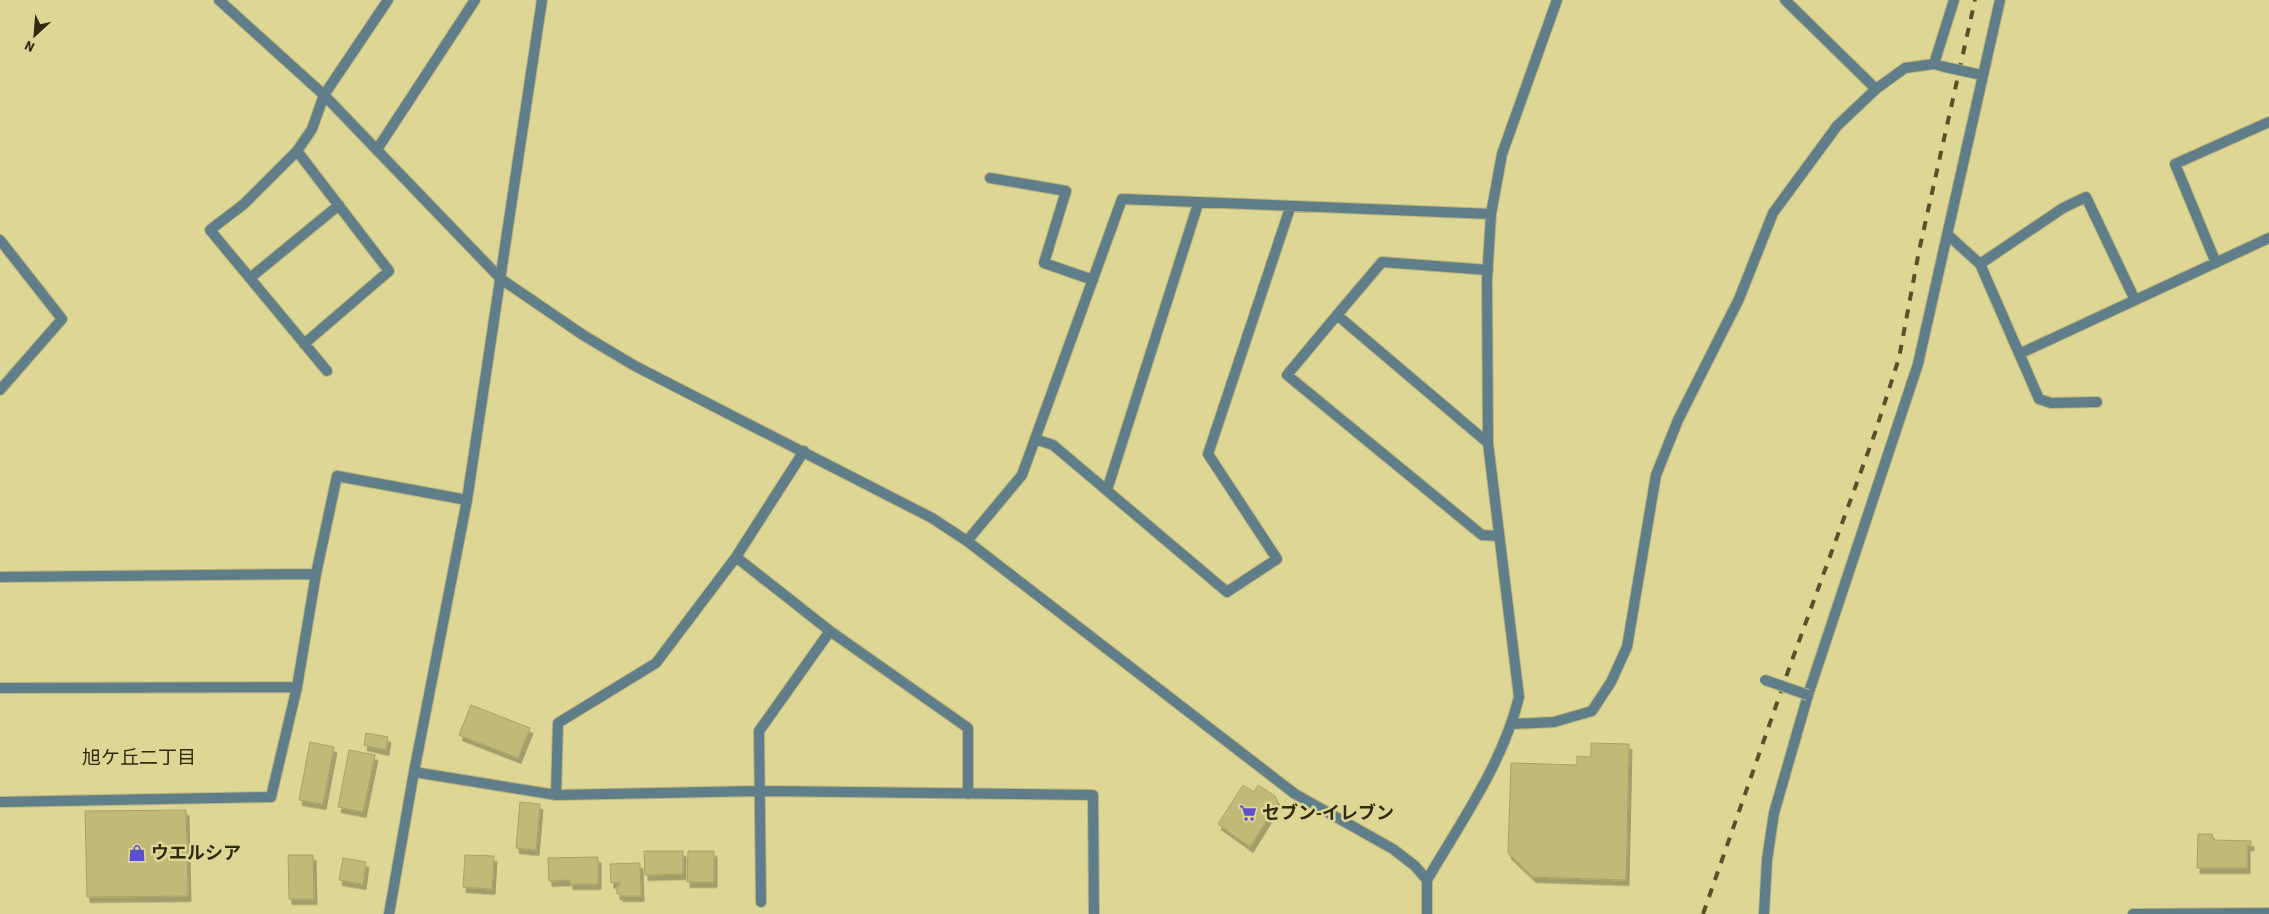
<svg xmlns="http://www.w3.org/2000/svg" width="2269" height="914" font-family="'Source Sans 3','Noto Sans JP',sans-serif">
  <defs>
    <filter id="shadow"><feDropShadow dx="3" dy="5.5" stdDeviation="0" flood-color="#0004"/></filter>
  </defs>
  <rect width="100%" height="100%" fill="#ddd694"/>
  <path fill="#c1b978" stroke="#a9a262" filter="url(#shadow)" d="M 471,705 L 530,728 L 518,758 L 459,735 Z
    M 366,733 L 388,737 L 386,750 L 364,745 Z
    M 310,742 L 334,747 L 323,804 L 299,800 Z
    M 1591,743 L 1629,744 L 1626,880 L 1533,877 L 1508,853 L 1511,763 L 1577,765 L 1577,756 L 1591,757 Z
    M 349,750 L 375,755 L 363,812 L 338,807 Z
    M 1243,785 L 1254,792 L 1258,785 L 1275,796 L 1278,802 L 1250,847 L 1218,824 Z
    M 520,802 L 540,804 L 536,850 L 516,848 Z
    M 186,810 L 188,896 L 87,897 L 85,811 Z
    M 2198,834 L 2212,834 L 2214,840 L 2251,841 L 2251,845 L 2247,845 L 2247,868 L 2197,868 Z
    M 644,851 L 683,851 L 683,874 L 645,875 Z
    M 688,851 L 714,851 L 714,882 L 687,882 Z
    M 288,855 L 313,855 L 314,899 L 289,899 Z
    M 465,855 L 494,856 L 492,889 L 463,887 Z
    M 598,857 L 598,884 L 570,884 L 570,880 L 549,881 L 548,858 Z
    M 343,858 L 366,862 L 363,884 L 339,880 Z
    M 640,863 L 641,896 L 620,896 L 620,894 L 617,894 L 617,886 L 620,886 L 620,882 L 611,883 L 610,864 Z"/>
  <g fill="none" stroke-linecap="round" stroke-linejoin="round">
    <g stroke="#bab47a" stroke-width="12">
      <path id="minor" d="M 1785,0 L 1876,89
        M 1934,64 L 1954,0
        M 378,148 L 475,0
        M 297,151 L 389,271 L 304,344
        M 990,178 L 1066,191 L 1044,263 L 1093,280
        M 1948,235 L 1980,264 L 2039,399 L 2051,403 L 2097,402
        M 0,240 L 62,319 L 0,390
        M 2216,263 L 2175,164 L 2269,122
        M 1980,264 L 2063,208 L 2086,197 L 2135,300
        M 250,278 L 339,205
        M 1337,315 L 1382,262 L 1488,270
        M 2019,354 L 2269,238
        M 327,371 L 210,230 L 244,204 L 297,151 L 312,129 L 324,95 L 388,0
        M 1035,439 L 1053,445 L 1227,592 L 1277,559 L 1208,454 L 1290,208
        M 1488,443 L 1337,315 L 1287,375 L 1482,535 L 1499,536
        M 1107,490 L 1198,204
        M 967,541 L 1022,475 L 1122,199 L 1491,214
        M 736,557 L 830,631 L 968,728 L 968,794
        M 0,577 L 316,574
        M 0,688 L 297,687
        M 1512,724 L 1554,722 L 1592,711 L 1611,682 L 1627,647 L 1656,475 L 1678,420 L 1739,299 L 1773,213 L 1837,126 L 1876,89 L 1905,68 L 1934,64 L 1945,67
        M 414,772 L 556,795 L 760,791 L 1093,795 L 1094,914
        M 556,795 L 558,723 L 656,663 L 736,557 L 804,451
        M 0,802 L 271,797 L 297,687 L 316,574 L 337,476 L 467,500
        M 1427,880 C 1461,822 1503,763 1519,697 L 1488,443 L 1487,280 L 1491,214 L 1502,154 L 1557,0
        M 761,902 L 759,731 L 830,631
        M 1764,914 L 1767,860 L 1774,813 L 1808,695 L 1918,364 L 2000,0"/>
    </g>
    <g stroke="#bab47a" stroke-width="12">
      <path id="tertiary" d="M 219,0 L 324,95 L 501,279 L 583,335 L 635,366 L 932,518 L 967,541 L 1295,794 L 1393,849 L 1415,866 L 1427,880 L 1427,914
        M 389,914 L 414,772 L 467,500 L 542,0
        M 2133,914 L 2269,913"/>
    </g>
    <use href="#minor" stroke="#607e89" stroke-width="10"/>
    <use href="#tertiary" stroke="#607e89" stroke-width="10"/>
    <path stroke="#56522e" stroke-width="4" stroke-dasharray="9 9" stroke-linecap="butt" d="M 1703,914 L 1791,663 L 1875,433 L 1899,358 L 1919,251 L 1975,0"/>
    <g stroke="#bab47a" stroke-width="12" stroke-linecap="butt">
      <path id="minor-bridge" d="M 1945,67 L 1977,74
        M 1765,680 L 1808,695"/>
    </g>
    <use href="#minor-bridge" stroke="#607e89" stroke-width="10"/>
  </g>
  <defs>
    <g id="supermarket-bare" transform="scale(1.35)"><path d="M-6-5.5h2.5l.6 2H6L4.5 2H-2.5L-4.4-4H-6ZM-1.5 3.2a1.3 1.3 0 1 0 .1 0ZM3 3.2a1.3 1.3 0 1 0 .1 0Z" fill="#5d51ca" stroke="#ddd694" stroke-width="2.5" paint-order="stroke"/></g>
    <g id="shop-bare" transform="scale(1.35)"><path d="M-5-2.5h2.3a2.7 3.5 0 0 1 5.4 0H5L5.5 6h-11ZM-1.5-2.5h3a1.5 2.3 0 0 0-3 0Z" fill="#5d51ca" stroke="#ddd694" stroke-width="2.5" paint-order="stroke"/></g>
  </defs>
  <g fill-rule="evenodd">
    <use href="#supermarket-bare" x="1248" y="813"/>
    <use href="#shop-bare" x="137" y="853"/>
  </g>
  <g text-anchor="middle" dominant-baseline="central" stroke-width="5" stroke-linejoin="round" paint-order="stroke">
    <g font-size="18" font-weight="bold" fill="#2e2b10" stroke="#ddd694" text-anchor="start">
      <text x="1262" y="813">セブン-イレブン</text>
      <text x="151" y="853">ウエルシア</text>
    </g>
    <g font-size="19" fill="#2e2b10" stroke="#ddd694">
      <text x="139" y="758">旭ケ丘二丁目</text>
    </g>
  </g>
  <g transform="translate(35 35) rotate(206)" stroke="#ddd694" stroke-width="4" paint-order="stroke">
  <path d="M0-4L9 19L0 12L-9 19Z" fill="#2e2b10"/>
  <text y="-8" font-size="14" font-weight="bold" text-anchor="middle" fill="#2e2b10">N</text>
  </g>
</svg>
